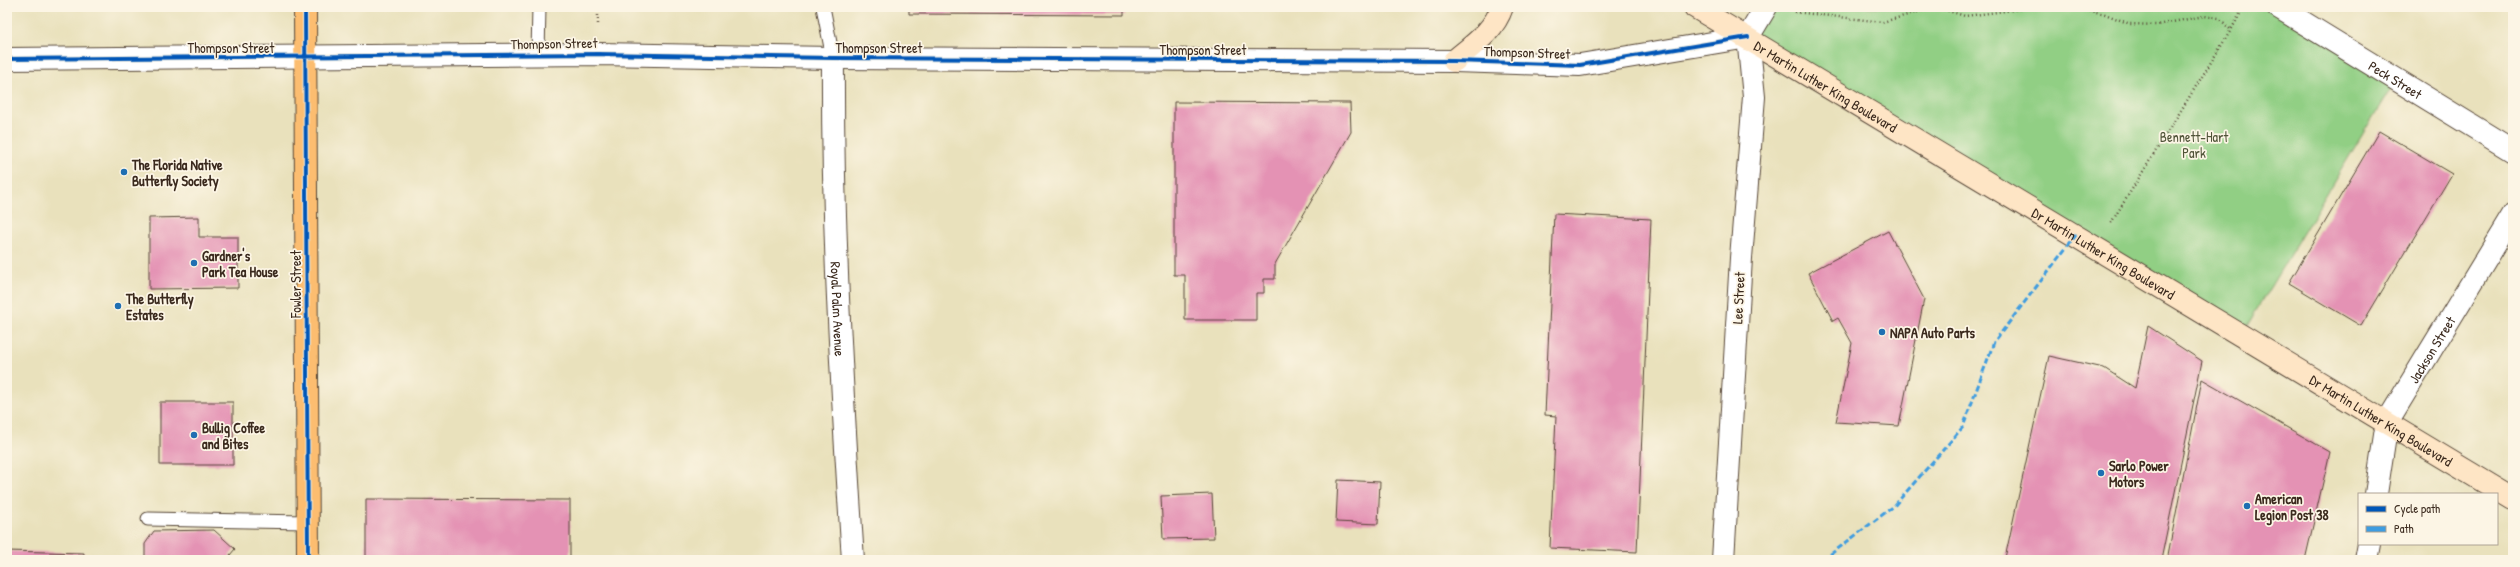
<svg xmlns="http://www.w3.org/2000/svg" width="2520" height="567" font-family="'Patrick Hand',sans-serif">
  <rect width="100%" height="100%" fill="#fcf5e5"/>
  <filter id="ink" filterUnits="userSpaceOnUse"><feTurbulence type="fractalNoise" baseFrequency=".025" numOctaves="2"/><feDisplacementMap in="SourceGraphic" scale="8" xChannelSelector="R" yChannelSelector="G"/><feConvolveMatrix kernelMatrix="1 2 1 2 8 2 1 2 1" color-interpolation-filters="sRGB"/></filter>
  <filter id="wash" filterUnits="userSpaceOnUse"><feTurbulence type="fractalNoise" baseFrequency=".012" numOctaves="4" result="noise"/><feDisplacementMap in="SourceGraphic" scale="16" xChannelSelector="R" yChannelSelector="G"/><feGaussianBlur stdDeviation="0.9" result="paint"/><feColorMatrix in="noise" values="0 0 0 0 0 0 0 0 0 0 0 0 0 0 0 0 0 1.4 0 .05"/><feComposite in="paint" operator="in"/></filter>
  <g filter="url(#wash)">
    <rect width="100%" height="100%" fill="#e9e1bc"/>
    <path fill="#91cf84" stroke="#667c51" d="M 1766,7 L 2278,7 L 2396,79 L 2242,334 L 1747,38 Z"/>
    <g id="blocks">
      <path fill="#e492b4" d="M 909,7 L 1124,7 L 1124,15 L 909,14 Z
        M 1174,102 L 1350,103 L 1351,132 L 1275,264 L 1275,279 L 1264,279 L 1264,293 L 1256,293 L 1256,320 L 1185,320 L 1185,275 L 1174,275 Z
        M 2379,131 L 2452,174 L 2361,326 L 2289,283 Z
        M 1554,214 L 1651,219 L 1637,552 L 1550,548 L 1556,416 L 1545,415 Z
        M 199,217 L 199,237 L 238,237 L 238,288 L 149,289 L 149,218 Z
        M 1888,231 L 1924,299 L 1899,426 L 1836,422 L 1852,343 L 1838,318 L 1833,321 L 1808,273 Z
        M 2148,326 L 2202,361 L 2161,560 L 2014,560 L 2005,558 L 2049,356 L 2104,368 L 2135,388 Z
        M 2202,379 L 2330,452 L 2305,560 L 2167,560 Z
        M 160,402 L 233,402 L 233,465 L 160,465 Z
        M 1338,480 L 1380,482 L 1378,524 L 1336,522 Z
        M 1212,494 L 1214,538 L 1163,539 L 1161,496 Z
        M 366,499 L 570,500 L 570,560 L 366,560 Z
        M 214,530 L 235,549 L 230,555 L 230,560 L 145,560 L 145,544 L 154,531 Z
        M 7,551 L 84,553 L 83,560 L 7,560 Z"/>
    </g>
  </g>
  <g filter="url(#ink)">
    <use href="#blocks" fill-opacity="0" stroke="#554536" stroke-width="1"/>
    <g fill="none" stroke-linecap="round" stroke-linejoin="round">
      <g stroke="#554536" stroke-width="15">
        <path id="service" d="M 823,7 L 833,58
          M 538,54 L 539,7
          M 148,519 L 307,522"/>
      </g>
      <g stroke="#554536" stroke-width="24">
        <g id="minor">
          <path id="s1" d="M 2278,7 L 2513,151"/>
          <path id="s2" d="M 833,58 C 832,226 842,393 853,560"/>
          <path d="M 7,59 L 598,54 L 833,58 L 1454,61 L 1580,65 L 1748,37 L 1754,97 L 1741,258 L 1723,560"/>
          <path id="s3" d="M 2376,494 L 2387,422 L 2513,215"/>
          <path d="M 2366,560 L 2369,544"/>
        </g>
      </g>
      <g stroke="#554536" stroke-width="24">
        <path id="tertiary" d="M 1748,37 L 1766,7"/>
      </g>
      <g stroke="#554536" stroke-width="24">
        <g id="secondary">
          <path id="s4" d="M 1695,7 L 2513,499"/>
          <path d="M 1454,61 C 1473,45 1494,31 1502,7"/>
        </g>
      </g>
      <g stroke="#554536" stroke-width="24">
        <path id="primary" d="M 305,7 L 308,560"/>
      </g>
      <path stroke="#554536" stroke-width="2.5" stroke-dasharray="1 3" stroke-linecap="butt" d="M 2073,7 L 2105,14 L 2130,24 L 2157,25 L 2204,16 L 2219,18 L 2231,30 L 2244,7
        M 1795,12 L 1883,22 L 1935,7 L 1965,16 L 2037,7
        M 598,24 L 598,7
        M 2111,223 L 2231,30"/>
      <use href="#service" stroke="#fff" stroke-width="13"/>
      <use href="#minor" stroke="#fff" stroke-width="22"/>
      <use href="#tertiary" stroke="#fff" stroke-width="22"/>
      <use href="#secondary" stroke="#fee5c5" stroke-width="22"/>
      <use href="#primary" stroke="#fcbd6f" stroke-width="22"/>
      <path stroke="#3f9ce0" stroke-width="3" stroke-dasharray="6 3" stroke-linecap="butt" d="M 1823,560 L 1894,506 L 1963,427 L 1994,342 L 2076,235"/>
      <g stroke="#fcf5e5" stroke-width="6">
        <path id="cycleway" d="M 305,7 L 308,560
          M 7,59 L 598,54 L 833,58 L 1454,61 L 1580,65 L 1748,37"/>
      </g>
      <use href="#cycleway" stroke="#0057b8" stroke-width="4"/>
    </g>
  </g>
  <g fill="#1f6fb2" stroke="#fcf5e5" stroke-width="1.5">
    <circle cx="124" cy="172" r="4"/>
    <circle cx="194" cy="263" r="4"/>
    <circle cx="118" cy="306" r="4"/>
    <circle cx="1882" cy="332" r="4"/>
    <circle cx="194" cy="435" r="4"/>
    <circle cx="2101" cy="473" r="4"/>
    <circle cx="2247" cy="506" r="4"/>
  </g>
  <g text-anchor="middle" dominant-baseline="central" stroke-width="3.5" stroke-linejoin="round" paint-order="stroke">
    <g font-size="14" fill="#3b2a1e" stroke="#fcf5e5">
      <text transform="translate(554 43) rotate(-1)">Thompson Street</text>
      <text x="231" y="47">Thompson Street</text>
      <text x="879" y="47">Thompson Street</text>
      <text x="1203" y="49">Thompson Street</text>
      <text transform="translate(1527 52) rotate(2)">Thompson Street</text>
      <text stroke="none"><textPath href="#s1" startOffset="138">Peck Street</textPath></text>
      <text stroke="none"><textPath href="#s4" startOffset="153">Dr Martin Luther King Boulevard</textPath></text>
      <text stroke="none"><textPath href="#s4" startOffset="477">Dr Martin Luther King Boulevard</textPath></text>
      <text transform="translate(295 284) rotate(-90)">Fowler Street</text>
      <text transform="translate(1738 298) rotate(-87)">Lee Street</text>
      <text stroke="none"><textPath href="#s2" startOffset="251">Royal Palm Avenue</textPath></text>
      <text stroke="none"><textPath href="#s3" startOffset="158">Jackson Street</textPath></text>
      <text stroke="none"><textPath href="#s4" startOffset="801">Dr Martin Luther King Boulevard</textPath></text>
    </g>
    <g font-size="14" fill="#505338" stroke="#fcf5e5">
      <text x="2194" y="136">Bennett-Hart<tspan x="2194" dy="16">Park</tspan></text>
    </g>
    <g font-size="14" font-weight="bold" fill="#3b2a1e" stroke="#fcf5e5" text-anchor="start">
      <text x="132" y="164">The Florida Native<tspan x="132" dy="16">Butterfly Society</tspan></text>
      <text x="202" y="255">Gardner's<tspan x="202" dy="16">Park Tea House</tspan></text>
      <text x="126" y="298">The Butterfly<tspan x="126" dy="16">Estates</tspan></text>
      <text x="1890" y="332">NAPA Auto Parts</text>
      <text x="202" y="427">Bullig Coffee<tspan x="202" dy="16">and Bites</tspan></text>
      <text x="2109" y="465">Sarlo Power<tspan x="2109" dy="16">Motors</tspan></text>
      <text x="2255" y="498">American<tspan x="2255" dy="16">Legion Post 38</tspan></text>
    </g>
  </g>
  <rect width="2520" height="567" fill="none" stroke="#fcf5e5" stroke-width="24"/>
  <rect x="2358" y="493" width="140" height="52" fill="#fcf5e5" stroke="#afa495"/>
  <rect x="2366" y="506" width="20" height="6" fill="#0057b8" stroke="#afa495"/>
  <text x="2394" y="513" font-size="12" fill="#3b2a1e">Cycle path</text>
  <rect x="2366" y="526" width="20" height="6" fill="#3f9ce0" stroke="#afa495"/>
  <text x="2394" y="533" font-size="12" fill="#3b2a1e">Path</text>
</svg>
